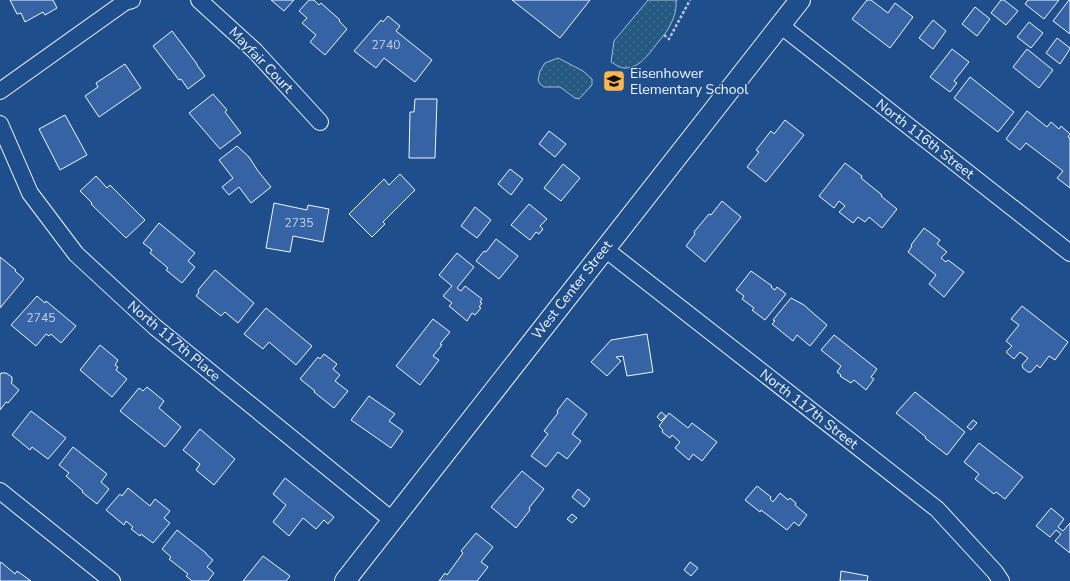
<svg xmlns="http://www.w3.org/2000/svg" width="1070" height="581" font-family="'Nunito Sans',sans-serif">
  <defs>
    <pattern id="park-dots" width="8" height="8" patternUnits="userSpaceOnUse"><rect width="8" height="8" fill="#245a82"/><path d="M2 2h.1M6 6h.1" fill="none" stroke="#447295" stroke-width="1.8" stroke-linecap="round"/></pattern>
  </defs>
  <rect width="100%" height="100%" fill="#1f4e8c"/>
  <path fill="url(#park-dots)" stroke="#a8bbd7" d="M 648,0 L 677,0 L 676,2 C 677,10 673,21 668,29 C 666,33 662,37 659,41 C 650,52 641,68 625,68 C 620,68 616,65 611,62 L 614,41 Z
    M 558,58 L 583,71 L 592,79 L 592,85 L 579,99 L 575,98 L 560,87 L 544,87 L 540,84 L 538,80 L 540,71 L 545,63 Z"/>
  <path fill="#3563a3" stroke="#f2f6ff" d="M 10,0 L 53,0 L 57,8 L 45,15 L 43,12 L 25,22 L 21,13 L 17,14 Z
    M 271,0 L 294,0 L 284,11 Z
    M 309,0 L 314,0 L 319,5 L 321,3 L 340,20 L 339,21 L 347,29 L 325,55 L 310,42 L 316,35 L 302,23 L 307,18 L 299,11 Z
    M 512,0 L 590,0 L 560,38 Z
    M 867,0 L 871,0 L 888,13 L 895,3 L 913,17 L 890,48 L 852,19 Z
    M 1001,0 L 1004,0 L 1018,11 L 1006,25 L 991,13 Z
    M 1028,0 L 1059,0 L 1044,19 L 1025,4 Z
    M 1069,0 L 1070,0 L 1070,34 L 1053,21 Z
    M 975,7 L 990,19 L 977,36 L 962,24 Z
    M 388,16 L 400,26 L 396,31 L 432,60 L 415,82 L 384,58 L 376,68 L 354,51 L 381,20 L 383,22 Z
    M 933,20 L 946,31 L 933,49 L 919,38 Z
    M 1029,22 L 1043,33 L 1031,48 L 1017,37 Z
    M 172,31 L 197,64 L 197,65 L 205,76 L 188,89 L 181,79 L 179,80 L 153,46 Z
    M 1057,38 L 1070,48 L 1070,49 L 1060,64 L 1046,53 Z
    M 952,49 L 969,62 L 954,81 L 957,83 L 950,92 L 930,77 Z
    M 1027,49 L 1053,70 L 1039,88 L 1013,67 Z
    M 125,64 L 141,88 L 99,117 L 85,96 L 98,87 L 96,83 Z
    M 970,77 L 1014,112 L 998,132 L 954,98 Z
    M 213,94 L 227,110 L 225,112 L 241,133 L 220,149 L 189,113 Z
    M 415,99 L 437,99 L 435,158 L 409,158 L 410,112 L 414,112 Z
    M 1027,111 L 1047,127 L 1051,122 L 1059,129 L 1061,126 L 1070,134 L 1068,137 L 1070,138 L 1070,188 L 1057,178 L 1063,171 L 1026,143 L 1020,150 L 1006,139 Z
    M 65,115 L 87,155 L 60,170 L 39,129 Z
    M 785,120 L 804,135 L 766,182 L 747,167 L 759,152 L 756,150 L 771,131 L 774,134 Z
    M 549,131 L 566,144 L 555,157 L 539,144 Z
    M 237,146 L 249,157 L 258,171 L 271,187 L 251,203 L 239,187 L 229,195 L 222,187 L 233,178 L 219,160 Z
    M 845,163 L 862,176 L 861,178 L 882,195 L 881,196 L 897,209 L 882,228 L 869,217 L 865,222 L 858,217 L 853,223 L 839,212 L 845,206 L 839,201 L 834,208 L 819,196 Z
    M 563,164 L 580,178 L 561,201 L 544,188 Z
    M 510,169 L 523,179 L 511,195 L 498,184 Z
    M 400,174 L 415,190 L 383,222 L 385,224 L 372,237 L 349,214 L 384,179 L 389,185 Z
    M 96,176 L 107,188 L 110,185 L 145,220 L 126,238 L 91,204 L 92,203 L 80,191 Z
    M 722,201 L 741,217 L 705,262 L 686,246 L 695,234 L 694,232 L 709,214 L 711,215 Z
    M 274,203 L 307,210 L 308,205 L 329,209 L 323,242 L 293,236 L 290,252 L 266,248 Z
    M 529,204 L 547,219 L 540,226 L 543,229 L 539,234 L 536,232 L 530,240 L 511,225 Z
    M 475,207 L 491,220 L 477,238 L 461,226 Z
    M 159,223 L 195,253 L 188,261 L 195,267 L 182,283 L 166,270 L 168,268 L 150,253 L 152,250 L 143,243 Z
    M 924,228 L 940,240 L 937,244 L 947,252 L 941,258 L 946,262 L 948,260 L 964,272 L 944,297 L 929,284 L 936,275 L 908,252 L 912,246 L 911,245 Z
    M 496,239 L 518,256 L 499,279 L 476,261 L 484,251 L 486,252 Z
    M 457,253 L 474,267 L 457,288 L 461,291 L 465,286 L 482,299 L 480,302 L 482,303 L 479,307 L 481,308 L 475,315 L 472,313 L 467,321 L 449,306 L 452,303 L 443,296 L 452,286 L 439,275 Z
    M 0,257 L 16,270 L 15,271 L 24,279 L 0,308 Z
    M 215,270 L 254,303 L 238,323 L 225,312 L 221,316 L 196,296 L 199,292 L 198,290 Z
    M 751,271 L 772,286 L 771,287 L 775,290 L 777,287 L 786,294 L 765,320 L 752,310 L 754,308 L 742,299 L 744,296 L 736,290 Z
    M 37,296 L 45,303 L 46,301 L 76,326 L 61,343 L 51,334 L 49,336 L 46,334 L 36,346 L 11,325 Z
    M 791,298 L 804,305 L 814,314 L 827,325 L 810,346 L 797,335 L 793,341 L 772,324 L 775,321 L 773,320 Z
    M 1022,306 L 1068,342 L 1055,360 L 1049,356 L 1040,368 L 1037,365 L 1031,372 L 1028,372 L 1023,368 L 1022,365 L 1028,358 L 1020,352 L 1014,359 L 1006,352 L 1012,346 L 1006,341 L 1019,325 L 1011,319 Z
    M 266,308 L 312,346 L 296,365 L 269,342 L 263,349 L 244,334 Z
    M 433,319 L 450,332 L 440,344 L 442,345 L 433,356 L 439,360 L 420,385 L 396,366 Z
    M 647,334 L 653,372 L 627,376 L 623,356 L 616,357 L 621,361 L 607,376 L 591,362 L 611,340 Z
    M 834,335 L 877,369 L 871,377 L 874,379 L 866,390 L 854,380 L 851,383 L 840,376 L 841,375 L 837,372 L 841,366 L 821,350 Z
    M 100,345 L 118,360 L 115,365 L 118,367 L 116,370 L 127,379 L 112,397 L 80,370 Z
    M 324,354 L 337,364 L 333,369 L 340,375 L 335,381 L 348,391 L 334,408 L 314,392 L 315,391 L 300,379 L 318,357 L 320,359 Z
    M 1,373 L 6,373 L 12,377 L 12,382 L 11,383 L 19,390 L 8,403 L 6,402 L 0,410 L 0,375 Z
    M 147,387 L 164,401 L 159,408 L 181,427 L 165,447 L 120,411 L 139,388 L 143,391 Z
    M 915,392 L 965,432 L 947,455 L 925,438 L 926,437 L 896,413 Z
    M 369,396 L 395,414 L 389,421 L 403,431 L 391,448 L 351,420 Z
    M 567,398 L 587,414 L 572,434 L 581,441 L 567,459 L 558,452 L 546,467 L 531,456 L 548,434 L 544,431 L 558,413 L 557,411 Z
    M 31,411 L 66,438 L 48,459 L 32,447 L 30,450 L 12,435 Z
    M 661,412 L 666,416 L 661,421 L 657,417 Z
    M 669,413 L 688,428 L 692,423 L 717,442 L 702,461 L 693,454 L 689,460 L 675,448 L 680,442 L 672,435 L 670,438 L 662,432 L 663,430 L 659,426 Z
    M 973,420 L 977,423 L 971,430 L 967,427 Z
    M 200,429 L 235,459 L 214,485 L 196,470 L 200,464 L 183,450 Z
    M 979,443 L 1023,477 L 1005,499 L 996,492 L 994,494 L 975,479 L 979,474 L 964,462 Z
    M 73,447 L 107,474 L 101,482 L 109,489 L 97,504 L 82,492 L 83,491 L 66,476 L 69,473 L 59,465 Z
    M 522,471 L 544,489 L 529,508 L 530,510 L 516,528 L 491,507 Z
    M 285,478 L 334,517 L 328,524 L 324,520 L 316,529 L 303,518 L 289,536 L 273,522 L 286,505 L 273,494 Z
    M 757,486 L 771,497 L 770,499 L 773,502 L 780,493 L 788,500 L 790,498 L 796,503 L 795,505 L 807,515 L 799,526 L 794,522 L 787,530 L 761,510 L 760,512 L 745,500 Z
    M 128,488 L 150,506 L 155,499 L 170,511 L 164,518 L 170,523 L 153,543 L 141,534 L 140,536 L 131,529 L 133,527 L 126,521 L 124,525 L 106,510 L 120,494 L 122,496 Z
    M 578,489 L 590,499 L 584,507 L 572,497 Z
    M 1051,508 L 1064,519 L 1058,527 L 1063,531 L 1070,523 L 1070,553 L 1055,541 L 1061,534 L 1056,530 L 1050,537 L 1036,526 Z
    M 572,514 L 577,518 L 572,523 L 567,519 Z
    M 177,530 L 206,553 L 206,554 L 213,560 L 207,567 L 214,573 L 208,581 L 192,581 L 186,576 L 188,574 L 169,559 L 171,557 L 162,549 Z
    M 476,533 L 493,547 L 481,562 L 488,567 L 477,581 L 439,581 L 445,573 L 447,575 L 463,553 L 461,551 Z
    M 263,556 L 290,576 L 286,581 L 243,581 Z
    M 1,562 L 15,574 L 17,571 L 31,581 L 0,581 L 0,564 Z
    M 690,562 L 698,568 L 691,576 L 684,570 Z
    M 841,571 L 868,576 L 867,581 L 840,581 Z"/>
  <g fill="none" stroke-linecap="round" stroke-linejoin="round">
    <g stroke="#f2f6ff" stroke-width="18">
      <path id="minor" d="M 199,0 L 255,51 L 320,122
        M 780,25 L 1070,253
        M 0,91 L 125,2 L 132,0
        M 0,124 L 30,193 L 76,254 L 155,327 L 392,520
        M 605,249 L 937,509 L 995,572 L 1001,581
        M 0,491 L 112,581"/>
    </g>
    <g stroke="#f2f6ff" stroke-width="22">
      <path id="tertiary" d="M 345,581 L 800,0"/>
    </g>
    <path stroke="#b3c4dc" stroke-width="2.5" stroke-dasharray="3 2" stroke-linecap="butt" d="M 664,35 L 669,39 L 690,0"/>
    <use href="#minor" stroke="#1f4e8c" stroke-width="16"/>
    <use href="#tertiary" stroke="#1f4e8c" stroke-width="20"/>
  </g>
  <defs>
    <g id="school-square" transform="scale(1.15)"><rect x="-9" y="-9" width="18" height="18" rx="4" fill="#ffb74d" stroke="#1f4e8c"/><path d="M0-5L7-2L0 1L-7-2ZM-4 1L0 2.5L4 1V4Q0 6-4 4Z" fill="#111"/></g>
  </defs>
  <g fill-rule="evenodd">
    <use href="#school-square" x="614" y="81"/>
  </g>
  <g text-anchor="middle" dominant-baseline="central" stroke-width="3" stroke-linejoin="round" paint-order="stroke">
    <g font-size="12" fill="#c3d1e8">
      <text x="386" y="45">2740</text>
      <text x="299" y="223">2735</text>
      <text x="41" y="318">2745</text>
    </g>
    <g font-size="14" fill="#f2f6ff" stroke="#1f4e8c">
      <text transform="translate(261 60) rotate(46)">Mayfair Court</text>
      <text transform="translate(925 139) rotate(38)">North 116th Street</text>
      <text transform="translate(572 290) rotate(-52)">West Center Street</text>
      <text transform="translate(174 341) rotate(40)">North 117th Place</text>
      <text transform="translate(809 409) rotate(38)">North 117th Street</text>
    </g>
    <g font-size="14" fill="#f2f6ff" stroke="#1f4e8c" text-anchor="start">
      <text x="630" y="73">Eisenhower<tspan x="630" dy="16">Elementary School</tspan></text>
    </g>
  </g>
</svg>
